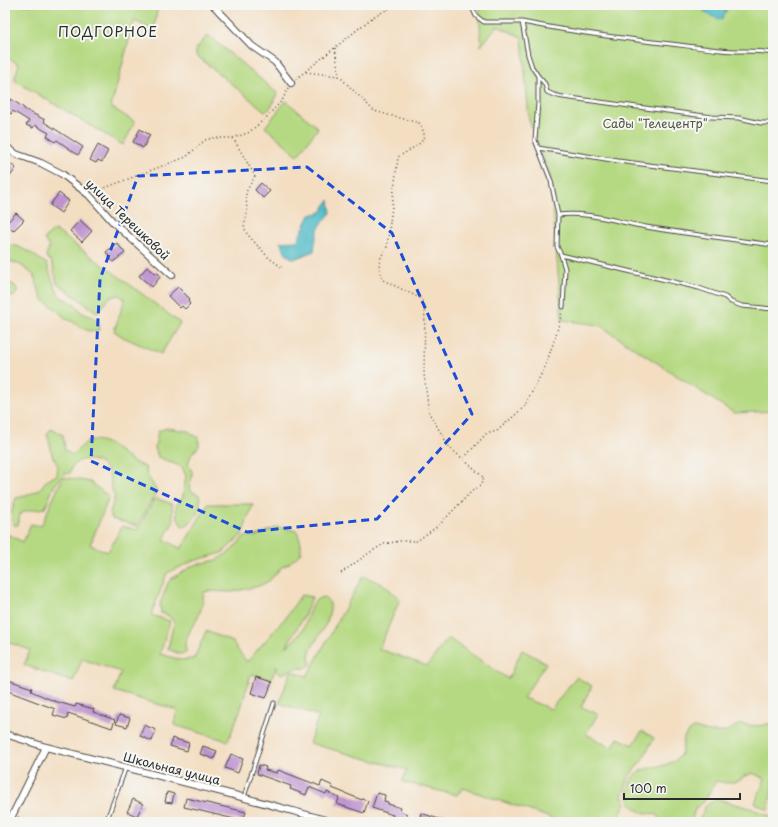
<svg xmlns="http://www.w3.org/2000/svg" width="778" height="827" font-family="'Playpen Sans',sans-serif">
  <rect width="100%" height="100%" fill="#f6f6f2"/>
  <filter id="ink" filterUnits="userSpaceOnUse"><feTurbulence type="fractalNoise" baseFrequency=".025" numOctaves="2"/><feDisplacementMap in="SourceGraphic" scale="8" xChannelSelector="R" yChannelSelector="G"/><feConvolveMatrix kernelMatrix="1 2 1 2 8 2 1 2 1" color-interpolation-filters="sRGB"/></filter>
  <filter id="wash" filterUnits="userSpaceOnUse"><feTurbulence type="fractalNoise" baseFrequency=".012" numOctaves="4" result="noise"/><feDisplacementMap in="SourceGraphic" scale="16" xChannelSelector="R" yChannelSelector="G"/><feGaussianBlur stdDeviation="0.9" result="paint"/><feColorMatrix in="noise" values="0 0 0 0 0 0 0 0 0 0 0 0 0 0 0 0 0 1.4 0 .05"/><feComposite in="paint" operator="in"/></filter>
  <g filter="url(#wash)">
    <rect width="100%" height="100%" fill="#f3dec2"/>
    <path fill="#b5d982" stroke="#708256" d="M 5,5 L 158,5 L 154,30 L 134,21 L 111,107 L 135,122 L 123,145 L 14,80 L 19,64 L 5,56 Z
      M 479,5 L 697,5 L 709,15 C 723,9 733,4 749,7 L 749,5 L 773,5 L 773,411 L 734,413 L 599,325 L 562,320 L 550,175 L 529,120 L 522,37 L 497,26 L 481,46 Z
      M 208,35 L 277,93 L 273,104 L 266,112 L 196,55 L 196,49 Z
      M 286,101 L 318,128 L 298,155 L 265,127 Z
      M 55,230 L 125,281 L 180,323 L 161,354 L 123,337 L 114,331 L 125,299 L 119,295 L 109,298 L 98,313 L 57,283 L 52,262 L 46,257 L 49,247 L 44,239 Z
      M 5,245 L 17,246 L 29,252 L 47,264 L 54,285 L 60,297 L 75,304 L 82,313 L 93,317 L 99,322 L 100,330 L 89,331 L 80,327 L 72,321 L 66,319 L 57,310 L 42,299 L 34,276 L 30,272 L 19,264 L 5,260 Z
      M 5,280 L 15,286 L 18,291 L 13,297 L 8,294 L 5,295 Z
      M 167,428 L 188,431 L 199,438 L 199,446 L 191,455 L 188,464 C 195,475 192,476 189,488 L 192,492 L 199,495 C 203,508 195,521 183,527 L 177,518 L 176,506 L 183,496 L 186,476 L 182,467 L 158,457 L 155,448 L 158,431 Z
      M 51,429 L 63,435 L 65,450 L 72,455 L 89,440 C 111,440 114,449 131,460 C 135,463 140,465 145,467 L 147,475 L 157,491 L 137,526 L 112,519 L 110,513 L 115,496 C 110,490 112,485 110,478 C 107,464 92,456 79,461 C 74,464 71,467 70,473 L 64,474 L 54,486 L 45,508 C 36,510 27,509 20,514 L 18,525 L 14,525 C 9,517 13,507 16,498 L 26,496 L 39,490 L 46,481 L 57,475 L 58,466 L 52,455 L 50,444 L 47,434 Z
      M 63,477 L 90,482 L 109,497 L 90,545 L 108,552 L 122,526 L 137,530 L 155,498 L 172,504 L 173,522 L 164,539 L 181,549 L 208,504 L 253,504 L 242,535 L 222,553 L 193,561 L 167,573 L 151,615 L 170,621 L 160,654 L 181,660 L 194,659 L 206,631 L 233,642 L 237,649 L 247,662 L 286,617 L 301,595 L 312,597 L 304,616 L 286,647 C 293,641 299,636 303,629 C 309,617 309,599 324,597 L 330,603 L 330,610 L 327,622 L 310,651 L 309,658 L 311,664 L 305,668 L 292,669 L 282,674 L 277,672 L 277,666 L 271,679 L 251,674 L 241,708 L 228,741 L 174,725 L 177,710 L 114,691 L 121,672 L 82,659 L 73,682 L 24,665 L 30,650 L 5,641 L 5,533 L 23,542 L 31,524 L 41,526 Z
      M 278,527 L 297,531 L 301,543 L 301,553 L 288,564 L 282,567 L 269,581 L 259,586 L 232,592 L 209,591 L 204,592 L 202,607 L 196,621 L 191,628 L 185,643 L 186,653 L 180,654 L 168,649 L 174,622 L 168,615 L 161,613 L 160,604 L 168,583 L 171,579 L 194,565 L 217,560 L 231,551 L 242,539 L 248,536 L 256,536 Z
      M 363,576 L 383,584 L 400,599 L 379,649 L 427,666 L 448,638 L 508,679 L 522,650 L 546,663 L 523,698 L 551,709 L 576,677 L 592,686 L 581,707 L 598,714 L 586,734 L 612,748 L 618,738 L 633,745 L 642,731 L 654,738 L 642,760 L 630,775 L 622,796 L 626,803 L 616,822 L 550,822 L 551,818 L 463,788 L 457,795 L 402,782 L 407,770 L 309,743 L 319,716 L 279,703 L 291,671 L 307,676 Z
      M 773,723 L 773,786 L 768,810 L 755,803 L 765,779 L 753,773 L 745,776 L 739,781 L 726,783 L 716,781 L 704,802 L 695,809 L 691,822 L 663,822 C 661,820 659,817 657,815 C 651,812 642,815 634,807 C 629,802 627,797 628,790 C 634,759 660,773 677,759 C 689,748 675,739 694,728 L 709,732 L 725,732 L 740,724 L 758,726 Z
      M 717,799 L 750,808 L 772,817 L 770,822 L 698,822 L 706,805 Z"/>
    <path fill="#4bb9c6" stroke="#3b7278" d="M 697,5 L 749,5 L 749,7 L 740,5 L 729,6 L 721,20 L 709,15 Z
      M 329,200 L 331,213 C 316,229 317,231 314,251 L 294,259 L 287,255 L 280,242 L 297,241 L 310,215 L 321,212 Z"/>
    <g id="blocks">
      <path fill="#bd92cf" d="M 11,99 L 24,108 L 24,109 L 45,120 L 44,122 L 83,147 L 78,155 L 57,140 L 55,142 L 47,136 L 49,133 L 35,125 L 33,128 L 26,125 L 29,121 L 13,111 L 11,114 L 5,110 L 5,100 L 9,102 Z
        M 140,129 L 150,135 L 143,148 L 133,142 Z
        M 98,145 L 108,151 L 102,162 L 98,160 L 96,163 L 90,160 Z
        M 5,160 L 16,168 L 9,178 L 5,176 Z
        M 261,183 L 270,191 L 263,198 L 255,190 Z
        M 59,193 L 69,201 L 61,213 L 50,205 Z
        M 16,213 L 24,220 L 13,231 L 6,224 Z
        M 80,220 L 92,231 L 82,242 L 70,231 Z
        M 117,243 L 125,253 L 113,262 L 106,252 Z
        M 147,267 L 155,273 L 156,272 L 161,276 L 152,287 L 139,276 Z
        M 178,287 L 190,299 L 188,301 L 190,304 L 185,309 L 182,306 L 180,308 L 168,296 Z
        M 256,677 L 272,682 L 266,698 L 251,693 Z
        M 5,679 L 32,688 L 31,691 L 54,701 L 75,707 L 76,704 L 94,709 L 93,712 L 115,720 L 112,728 L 68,713 L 67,719 L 53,715 L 55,709 L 5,690 Z
        M 119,715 L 130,718 L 127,727 L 116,724 Z
        M 144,725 L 156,730 L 152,741 L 140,736 Z
        M 172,738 L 189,743 L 187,751 L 170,746 Z
        M 203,746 L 217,751 L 214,759 L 200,754 Z
        M 231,754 L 243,759 L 238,773 L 225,768 Z
        M 259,765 L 266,767 L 265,770 L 277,773 L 278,770 L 320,786 L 322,781 L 333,786 L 332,788 L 362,800 L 362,799 L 368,801 L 364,813 L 337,804 L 339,798 L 327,792 L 326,794 L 309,787 L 306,795 L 290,789 L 291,786 L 257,774 Z
        M 167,792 L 174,794 L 172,803 L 165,802 Z
        M 377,793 L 385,795 L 384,801 L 388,802 L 388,804 L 401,808 L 400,811 L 407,814 L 404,822 L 391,822 L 393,815 L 372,808 Z
        M 186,798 L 246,812 L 243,821 L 184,807 Z
        M 133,799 L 143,804 L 137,816 L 127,812 Z
        M 421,813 L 442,820 L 442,822 L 419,822 Z"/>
    </g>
  </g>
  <g filter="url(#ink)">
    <use href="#blocks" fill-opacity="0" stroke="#494642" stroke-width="1"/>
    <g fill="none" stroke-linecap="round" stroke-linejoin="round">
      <g stroke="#494642" stroke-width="5">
        <path id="lane" d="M 471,5 L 476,16 L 484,22 L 522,22 L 528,55 L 532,67 L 538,76 L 538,103 L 535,140 L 551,181 L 558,215 L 557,247 L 561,255 L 699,288 L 725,297 L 731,302 L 742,306 L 773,309
          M 522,22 C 587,35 655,42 721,50 C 739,52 756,50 773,53
          M 538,76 L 545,84 L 547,92 L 554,95 L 563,97 L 712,117 L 739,118 L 761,123 L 773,123
          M 538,148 L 618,161 L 773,181
          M 558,215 C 587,211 617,222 646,227 C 688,234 730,239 773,245
          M 561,255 L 565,269 L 563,307
          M 244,797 L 274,703
          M 106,822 L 126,767"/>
      </g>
      <g stroke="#494642" stroke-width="8">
        <path id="street" d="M 213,5 L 252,46 L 275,62 L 291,83
          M 5,146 L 16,154 L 41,163 L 62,174 L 89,195 L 114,223 L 172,275
          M 5,734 L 46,747 L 238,796 L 333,822
          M 9,822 L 46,747"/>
      </g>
      <path stroke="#494642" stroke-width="1.5" stroke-dasharray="1 3" stroke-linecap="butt" d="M 335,48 L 339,76 L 374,111 L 419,123 L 422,128 L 425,137 L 418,145 L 398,157 L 387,247 C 378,260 377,266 383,280 L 420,298 L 425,305 L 424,374 L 429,413 L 450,448 L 463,459
        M 306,72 L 338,76
        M 296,79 L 373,17 L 396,5
        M 233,138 L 255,176 L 246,192 L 247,213 L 244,227 L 247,234 L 269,258 L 283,268
        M 94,192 L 186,157 L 205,140 L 213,138 L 233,138 L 248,133 L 266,118 L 283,99 L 288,88
        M 341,573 L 372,551 L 384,544 L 400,541 L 417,541 L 439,525 L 472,491 L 480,486 L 484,478 L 463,459 L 486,434 L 497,431 L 524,407 L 545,367 L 556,335 L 562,312
        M 18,817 L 29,822"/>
      <use href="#lane" stroke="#fff" stroke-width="3"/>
      <use href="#street" stroke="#fff" stroke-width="6"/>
    </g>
  </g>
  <path fill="none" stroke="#1d4ed8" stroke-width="3" stroke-dasharray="8 5" stroke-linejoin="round" d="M 307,167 L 392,233 L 472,414 L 377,519 L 247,532 L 91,461 L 100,279 L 138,176 Z"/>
  <g text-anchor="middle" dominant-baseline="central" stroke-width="4" stroke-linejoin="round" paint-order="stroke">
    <g font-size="12" fill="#4e5641" stroke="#f6f6f2">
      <text x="655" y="123">Сады "Телецентр"</text>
    </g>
    <g font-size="12" fill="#2b2b2b" stroke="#f6f6f2">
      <text transform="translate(128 219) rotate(44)">улица Терешковой</text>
      <text transform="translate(172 768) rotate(14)">Школьная улица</text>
    </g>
    <g font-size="14" letter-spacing="1" fill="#2b2b2b" stroke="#f6f6f2">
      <text x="108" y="31">ПОДГОРНОЕ</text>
    </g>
  </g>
  <rect width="778" height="827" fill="none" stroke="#f6f6f2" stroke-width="20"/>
  <path d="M624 793v6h116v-6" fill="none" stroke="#2b2b2b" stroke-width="2"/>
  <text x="630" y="793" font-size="12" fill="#2b2b2b" stroke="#f6f6f2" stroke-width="3" paint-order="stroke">100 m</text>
</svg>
